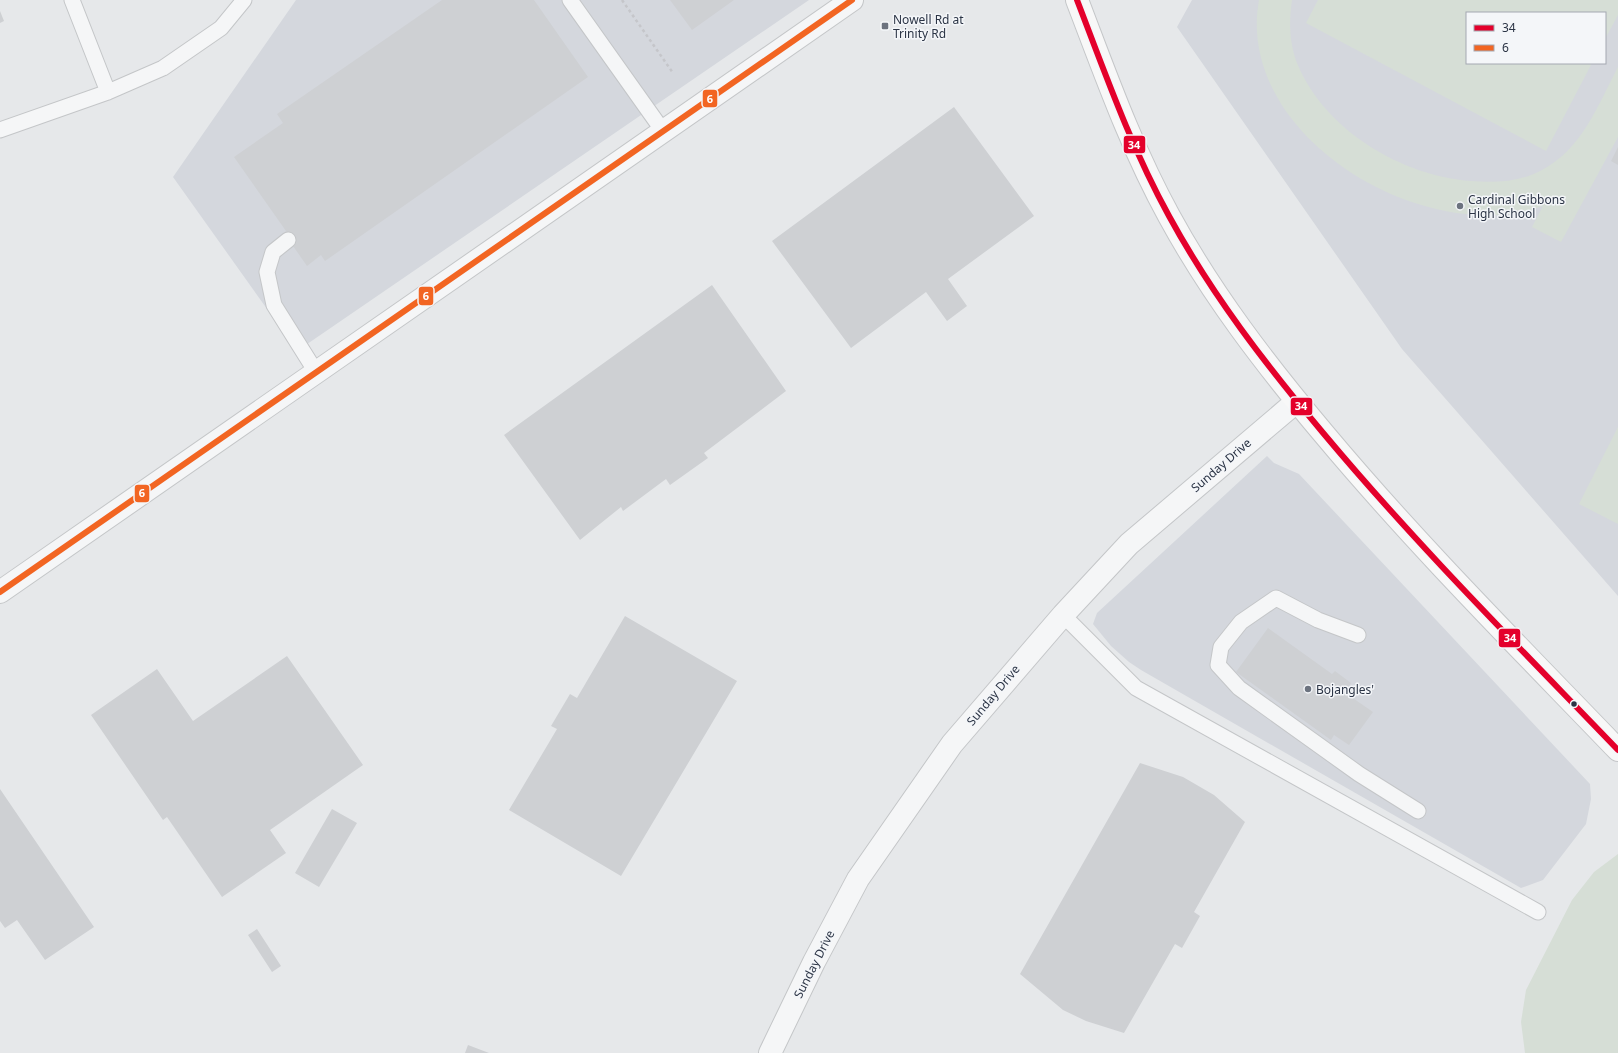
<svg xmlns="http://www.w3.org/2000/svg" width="1618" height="1053" font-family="'Noto Sans',sans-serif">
  <rect width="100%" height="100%" fill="#e6e8ea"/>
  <path fill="#d4d7dd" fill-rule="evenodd" d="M 296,0 L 809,0 L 297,351 L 173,177 Z
    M 1192,0 L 1618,0 L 1618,596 L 1402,349 L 1177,27 ZM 1467,13 L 1605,13 L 1605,63 L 1467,63 Z
    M 1267,456 L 1274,463 L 1299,474 L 1590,784 L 1591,799 L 1586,824 L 1543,880 L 1521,888 L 1141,670 L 1129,662 L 1111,646 L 1093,624 L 1097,613 Z"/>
  <path fill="#d6ded6" d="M 1259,0 L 1292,0 C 1289,21 1289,42 1297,63 C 1324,130 1402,176 1471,181 C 1496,183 1520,182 1542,170 C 1582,149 1598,105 1618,67 L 1618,137 L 1561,242 L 1532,227 L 1543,206 C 1425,249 1234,136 1259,0 Z
    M 1318,0 L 1618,0 L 1618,15 L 1605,39 L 1605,13 L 1467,13 L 1467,63 L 1592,63 L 1546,151 L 1306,23 Z
    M 1618,427 L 1618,524 L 1579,504 Z
    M 1618,854 L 1618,1053 L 1525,1053 L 1521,1022 L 1526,990 L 1572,900 L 1594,872 Z"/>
  <path fill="#ced0d3" d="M 442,0 L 534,0 L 588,77 L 325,261 L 321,255 L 307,266 L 284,233 L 286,231 L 234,157 L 283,123 L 277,114 Z
    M 670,0 L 734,0 L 692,30 Z
    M 0,11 L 4,21 L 0,23 Z
    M 954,107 L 1034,216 L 948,279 L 967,306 L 947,321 L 926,292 L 851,348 L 772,241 Z
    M 1618,147 L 1618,165 L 1611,161 Z
    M 712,285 L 786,391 L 704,453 L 708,458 L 670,485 L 666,479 L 623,511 L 621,507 L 580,540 L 504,435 Z
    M 625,616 L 737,681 L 621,876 L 509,810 L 557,729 L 551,726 L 570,694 L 577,698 Z
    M 1268,628 L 1332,674 L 1335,671 L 1351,683 L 1344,692 L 1373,712 L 1349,745 L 1334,735 L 1331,740 L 1236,672 Z
    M 287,656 L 363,765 L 270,830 L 286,853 L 222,897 L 167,817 L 163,820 L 91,715 L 157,669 L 193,721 Z
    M 1140,763 L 1183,777 L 1214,795 L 1245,822 L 1194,912 L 1200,916 L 1182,948 L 1175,944 L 1124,1033 L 1086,1021 L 1063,1010 L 1020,974 Z
    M 0,789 L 94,927 L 45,960 L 17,920 L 5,928 L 0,921 Z
    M 332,809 L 357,823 L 319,887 L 295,873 Z
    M 257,929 L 281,966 L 272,972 L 248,935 Z
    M 468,1045 L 489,1053 L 465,1053 Z"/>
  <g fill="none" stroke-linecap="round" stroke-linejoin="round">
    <g stroke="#c4c6c8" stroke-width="17">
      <path id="service" d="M 72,0 L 108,92
        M 570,0 L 663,131
        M 0,130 L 108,92 L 163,68 L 221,28 L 244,0
        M 288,240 L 273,252 L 267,272 L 274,305 L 316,372
        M 1063,615 L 1136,688 L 1538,912
        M 1358,635 L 1318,620 L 1276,598 L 1241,622 L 1221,647 L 1218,665 L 1239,688 L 1359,774 L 1418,811"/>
    </g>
    <g stroke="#c4c6c8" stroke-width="24">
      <path id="minor" d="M 770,1053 L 814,962 L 858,879 L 952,744 L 1063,615 L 1129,544 L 1296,402"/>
    </g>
    <g stroke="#c4c6c8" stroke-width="24">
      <path id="tertiary" d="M 0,592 L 852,0"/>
    </g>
    <g stroke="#c4c6c8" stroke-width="24">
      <path id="secondary" d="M 1077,0 C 1105,73 1131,147 1169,216 C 1212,295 1266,365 1324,434 C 1416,544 1518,646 1618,750"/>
    </g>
    <path stroke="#c5c6ca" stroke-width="2.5" stroke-dasharray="3 3" stroke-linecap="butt" d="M 622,0 L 673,73"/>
    <use href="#service" stroke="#f5f6f7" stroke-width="15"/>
    <use href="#minor" stroke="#f5f6f7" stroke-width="22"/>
    <use href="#tertiary" stroke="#f5f6f7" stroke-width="22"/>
    <use href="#secondary" stroke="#f8f8f8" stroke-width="22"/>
    <g stroke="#f4f6f9" stroke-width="9">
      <path id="bus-1" d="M 1077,0 C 1105,73 1131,147 1169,216 C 1212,295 1266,365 1324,434 C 1416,544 1518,646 1618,750"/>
    </g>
    <g stroke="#f4f6f9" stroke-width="9">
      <path id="bus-2" d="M 0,592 L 852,0"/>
    </g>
    <use href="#bus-1" stroke="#e4002b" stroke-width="6"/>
    <use href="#bus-2" stroke="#f26522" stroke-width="6"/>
  </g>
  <g fill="#6c737f" stroke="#f4f6f9" stroke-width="1.5">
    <rect x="881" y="22" width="8" height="8" rx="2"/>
    <circle cx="1460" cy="206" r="4"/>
    <circle cx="1308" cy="689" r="4"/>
  </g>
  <circle fill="#2b3445" stroke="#f4f6f9" stroke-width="1.5" cx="1574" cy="704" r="3.5"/>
  <g text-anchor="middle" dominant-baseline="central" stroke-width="3" stroke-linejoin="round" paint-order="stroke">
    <g font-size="12" fill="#2b3445" stroke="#f4f6f9" text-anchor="start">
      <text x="893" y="19">Nowell Rd at<tspan x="893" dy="14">Trinity Rd</tspan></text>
      <text x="1468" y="199">Cardinal Gibbons<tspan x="1468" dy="14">High School</tspan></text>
      <text x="1316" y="689">Bojangles'</text>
    </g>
    <g font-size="12" fill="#2b3445" stroke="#f4f6f9">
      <text transform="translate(1221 465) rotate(-41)">Sunday Drive</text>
      <text transform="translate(993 695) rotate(-50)">Sunday Drive</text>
      <text transform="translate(814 964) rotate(-63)">Sunday Drive</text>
    </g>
  </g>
  <g stroke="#f4f6f9" stroke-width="1.5">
    <rect x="702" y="89" width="16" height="19" rx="4" fill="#f26522"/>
    <rect x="1123" y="135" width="23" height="19" rx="4" fill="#e4002b"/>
    <rect x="418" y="286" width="16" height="20" rx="4" fill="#f26522"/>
    <rect x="1290" y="397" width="23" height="19" rx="4" fill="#e4002b"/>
    <rect x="134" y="484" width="16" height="19" rx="4" fill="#f26522"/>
    <rect x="1498" y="628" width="23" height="20" rx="4" fill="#e4002b"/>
  </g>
  <g font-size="11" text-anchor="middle" font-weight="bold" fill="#fff">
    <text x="710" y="103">6</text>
    <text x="1134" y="149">34</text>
    <text x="426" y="300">6</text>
    <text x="1301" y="410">34</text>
    <text x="142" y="497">6</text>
    <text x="1510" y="642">34</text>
  </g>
  <rect x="1466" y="12" width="140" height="52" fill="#f4f6f9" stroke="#a4a8b1"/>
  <rect x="1474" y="25" width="20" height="6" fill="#e4002b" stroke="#a4a8b1"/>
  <text x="1502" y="32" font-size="12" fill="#2b3445">34</text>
  <rect x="1474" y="45" width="20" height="6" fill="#f26522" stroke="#a4a8b1"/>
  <text x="1502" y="52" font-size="12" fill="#2b3445">6</text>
</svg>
